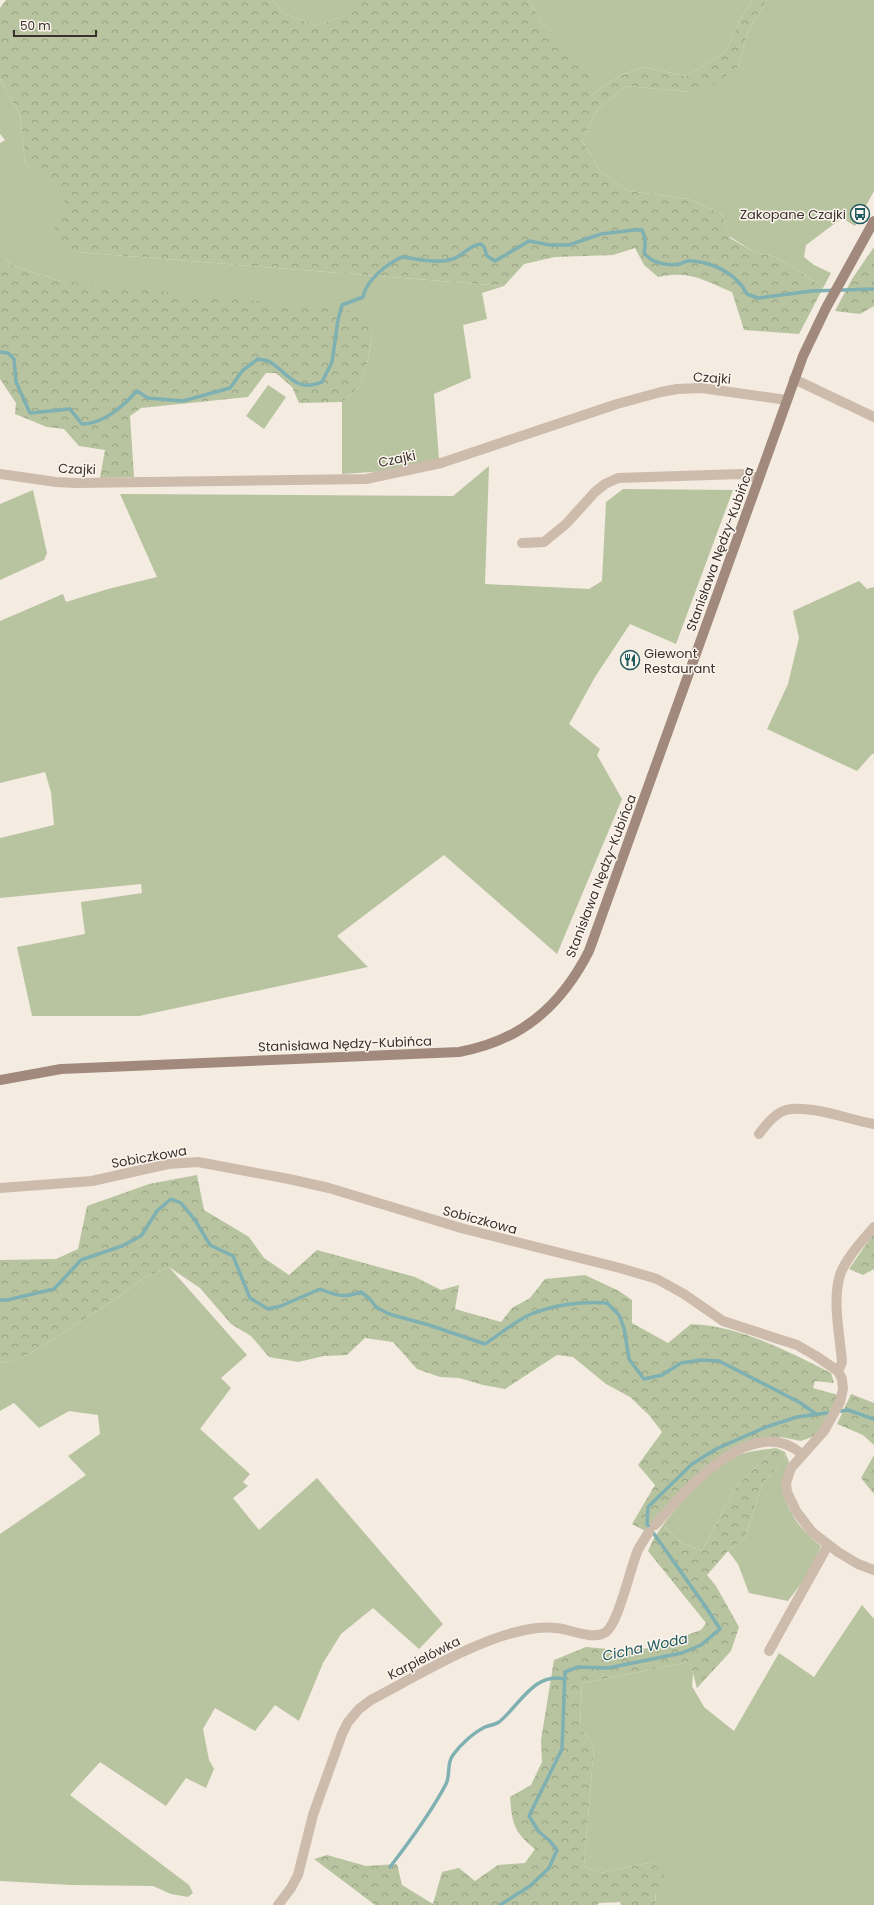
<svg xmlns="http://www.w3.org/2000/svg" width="874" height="1905" font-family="Poppins,sans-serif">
  <defs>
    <pattern id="forest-crowns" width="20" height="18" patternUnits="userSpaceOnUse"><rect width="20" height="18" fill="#b8c4a0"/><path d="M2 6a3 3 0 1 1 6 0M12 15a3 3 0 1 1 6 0" fill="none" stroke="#97a083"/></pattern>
  </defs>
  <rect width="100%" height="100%" fill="#f4ebe1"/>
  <path fill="#b8c4a0" d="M 272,0 L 346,0 L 352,14 L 316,26 L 283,13 Z
    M 529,0 L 753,0 L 739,21 L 726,52 L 686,76 L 643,67 L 621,75 L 589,97 L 589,67 L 542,23 Z
    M 767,0 L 874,0 L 874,191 L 855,226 L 842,218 L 806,245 L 804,257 L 814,265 L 831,273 L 823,288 L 798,270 L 776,257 L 754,252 L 729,236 L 722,214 L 688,199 L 629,191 L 601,172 L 582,141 L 597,110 L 626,86 L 691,92 L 738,67 L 748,31 Z
    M 0,79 L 20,115 L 25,163 L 66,200 L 76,252 L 504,286 L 482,293 L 487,319 L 463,325 L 471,378 L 434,394 L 439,459 L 386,471 L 342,474 L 342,402 L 360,386 L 368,360 L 373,330 L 61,281 L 16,267 L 0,255 L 0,143 L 5,140 L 0,134 Z
    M 268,385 L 286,397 L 264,429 L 246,416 Z
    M 489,466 L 485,584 L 589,589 L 602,581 L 606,502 L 623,489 L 733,490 L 676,644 L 630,624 L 595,677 L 569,724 L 600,749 L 597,755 L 622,799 L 557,954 L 444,855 L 337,936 L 368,967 L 139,1016 L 32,1016 L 17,947 L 85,934 L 81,902 L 142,893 L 141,884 L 0,898 L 0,838 L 54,825 L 51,792 L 45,772 L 0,783 L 0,621 L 63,594 L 66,602 L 108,589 L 157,577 L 120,494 L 453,496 Z
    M 33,490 L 47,553 L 44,560 L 0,580 L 0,504 Z
    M 859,581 L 867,589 L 874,587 L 874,754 L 872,754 L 857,771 L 767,729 L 788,684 L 799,638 L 793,611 Z
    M 169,1267 L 247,1355 L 221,1378 L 231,1388 L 200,1429 L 250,1474 L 243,1482 L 248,1486 L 233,1498 L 259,1530 L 317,1478 L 443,1624 L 419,1649 L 373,1608 L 341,1634 L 323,1663 L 299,1721 L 275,1705 L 255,1731 L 215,1708 L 203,1729 L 209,1760 L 214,1769 L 206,1788 L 186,1778 L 166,1806 L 100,1762 L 70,1795 L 189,1885 L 193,1893 L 188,1897 L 171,1894 L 153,1886 L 71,1885 L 0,1881 L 0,1534 L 86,1475 L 68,1456 L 100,1434 L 98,1415 L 69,1411 L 39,1428 L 14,1403 L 0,1411 L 0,1362 L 12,1363 L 46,1344 L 121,1295 L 144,1278 Z
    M 776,1448 L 737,1485 L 702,1551 L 682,1543 L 663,1525 C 681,1502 707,1471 734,1457 C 747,1451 762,1450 776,1448 Z
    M 785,1452 L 789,1462 C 773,1495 795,1526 821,1546 L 811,1570 L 788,1601 L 749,1593 L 738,1564 L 728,1551 L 745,1538 L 762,1484 L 784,1460 Z
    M 862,1605 L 874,1619 L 874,1905 L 656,1905 L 653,1862 L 600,1873 L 584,1866 L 594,1746 L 580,1727 L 582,1683 L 690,1662 L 693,1674 L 692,1686 L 704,1707 L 734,1731 L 779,1653 L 814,1677 Z"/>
  <path fill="url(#forest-crowns)" d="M 6,0 L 272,0 L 283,13 L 316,26 L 351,14 L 346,0 L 529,0 L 542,23 L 590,67 L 589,97 L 621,75 L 643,67 L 686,76 L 726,52 L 739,21 L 753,0 L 767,0 L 748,31 L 738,67 L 715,84 L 691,92 L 626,86 L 597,110 L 582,141 L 601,172 L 629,191 L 688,199 L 722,214 L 730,238 L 754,252 L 776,257 L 798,270 L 823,288 L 799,334 L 744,330 L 732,292 C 703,280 690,270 658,277 L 644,265 L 635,248 L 613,255 L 555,257 L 524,264 L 504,286 L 76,252 L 50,241 L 65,200 L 25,163 L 20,115 L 0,79 L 0,8 Z
    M 874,247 L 874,306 L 860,314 L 835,311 L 852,279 Z
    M 0,255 L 16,267 L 61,281 L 355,311 L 368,322 L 373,330 L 368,360 L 360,386 L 342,402 L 299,403 L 292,387 L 276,373 L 266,373 L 248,397 L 141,408 L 130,416 L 134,477 L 100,478 L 105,450 L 79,446 L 64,429 L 47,427 L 15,414 L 16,403 L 0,379 Z
    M 197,1175 L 204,1210 L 249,1237 L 264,1258 L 289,1275 L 317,1250 L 415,1277 L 441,1290 L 459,1285 L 455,1309 L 501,1322 L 512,1308 L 530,1298 L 545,1279 L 585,1275 L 619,1291 L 632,1300 L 632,1323 L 668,1343 L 691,1324 C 741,1326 787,1351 831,1373 L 834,1383 L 815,1381 L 813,1388 L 838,1395 L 825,1424 L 812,1437 L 801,1441 L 781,1437 L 752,1440 L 660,1513 L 647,1532 L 632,1524 L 655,1485 L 638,1465 L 662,1432 L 649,1415 L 630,1397 L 606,1384 L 573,1357 L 557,1355 L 505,1389 L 483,1385 L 459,1378 L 440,1377 L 417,1369 L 393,1342 L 365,1338 L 347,1355 L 324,1356 L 298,1362 L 269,1357 L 251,1336 L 231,1324 L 200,1288 L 169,1267 L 144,1278 L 121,1295 L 46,1344 L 12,1363 L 0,1362 L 0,1260 L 56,1259 L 78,1249 L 87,1206 L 149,1184 Z
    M 874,1233 L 874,1269 L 863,1275 L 849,1269 Z
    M 851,1394 L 874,1403 L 874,1445 L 863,1435 L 837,1424 Z
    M 776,1448 L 785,1452 L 784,1460 L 762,1484 L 745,1538 L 728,1551 L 707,1575 L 716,1586 L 739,1627 L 731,1651 L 697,1688 L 690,1662 L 582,1683 L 580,1727 L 594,1746 L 584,1866 L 600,1873 L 653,1862 L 669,1882 L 655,1894 L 656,1905 L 621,1905 L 620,1902 L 599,1903 L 597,1905 L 375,1905 L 314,1859 L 327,1855 L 366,1866 L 397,1864 L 402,1885 L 433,1904 L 442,1872 L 459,1868 L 475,1881 L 498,1865 L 525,1863 L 535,1849 C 514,1832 512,1824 510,1797 L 531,1785 L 542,1762 L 541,1740 L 554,1660 L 586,1647 L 619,1650 L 651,1648 L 701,1630 L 706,1623 L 648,1551 L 654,1538 L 663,1525 L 682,1543 L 702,1551 L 737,1485 Z
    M 874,1455 L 874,1494 L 861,1478 Z"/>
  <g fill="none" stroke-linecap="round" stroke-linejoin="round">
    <path stroke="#7fb0b2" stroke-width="3.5" d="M 0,352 L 8,353 L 14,359 L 16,382 L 30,413 L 70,409 L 82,424 C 104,424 123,406 137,391 L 148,398 L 183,401 L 230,388 L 243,370 L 258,359 C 262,360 267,360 270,362 C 289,374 296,393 322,382 L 332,362 L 338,320 L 342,305 L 363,297 C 366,280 387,264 402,257 C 418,259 438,264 453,259 C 464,255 469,245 481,244 L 484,247 L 487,256 L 495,261 L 529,241 L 550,245 L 569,245 L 601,234 L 634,230 L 642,230 C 646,238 646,244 644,252 C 650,263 667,266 679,264 C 683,263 687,260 691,261 C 713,262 737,274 747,294 L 758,298 L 812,291 L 874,289
      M 0,1300 L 7,1300 L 54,1289 L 81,1260 L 122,1246 L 141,1236 L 157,1211 L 171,1199 L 181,1203 L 195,1220 L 210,1245 L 233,1256 L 250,1298 L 268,1309 L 281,1306 L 320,1289 C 337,1296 344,1298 361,1292 L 370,1299 L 376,1307 L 389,1314 L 429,1325 L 485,1344 C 499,1335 514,1322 529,1315 C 552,1305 582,1301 607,1303 L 619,1315 L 624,1328 L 629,1359 L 644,1379 L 662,1375 L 681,1363 L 701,1360 L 719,1361 L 799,1402 L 816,1414
      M 390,1867 C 410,1841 431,1813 446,1784 C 451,1774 446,1764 453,1755 C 460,1745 473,1733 485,1727 C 489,1725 495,1725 499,1722 C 518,1707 535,1671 564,1679
      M 500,1905 L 530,1886 L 549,1868 L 557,1850 L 549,1840 L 539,1832 L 529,1816 L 562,1749 L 565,1672 L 578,1667 L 608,1668 L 682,1653 L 701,1645 L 720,1629 L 703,1603 L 647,1524 L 648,1507 L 692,1464 L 716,1449 L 766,1427 L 797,1417 L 848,1410 L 874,1419"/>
    <path stroke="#cdbbac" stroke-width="10" d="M 794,379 L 874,417
      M 0,474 L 56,482 L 76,483 L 366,479 L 441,463 L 617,404 L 661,392 L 677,389 L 701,388 L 787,400
      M 522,543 L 544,542 L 566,524 L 595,492 L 605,484 L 618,478 L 741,474 L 759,478
      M 759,1134 C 766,1125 775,1113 786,1110 C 809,1104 850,1120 874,1124
      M 0,1188 L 92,1181 L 168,1164 L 198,1162 L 289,1179 L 329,1188 L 461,1228 L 620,1268 L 657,1279 L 684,1294 L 723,1321 L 797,1345 L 816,1356 L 838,1371 L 842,1379 L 843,1389 L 840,1402 L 824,1431 L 791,1468 L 786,1483 L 787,1492 L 796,1511 L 812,1532 L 838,1552 L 858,1564 L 874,1570
      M 838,1371 L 842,1362 C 840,1335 832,1302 840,1275 C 846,1258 862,1241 874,1227
      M 655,1525 C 686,1490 752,1411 802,1454
      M 769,1651 L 828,1545
      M 278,1905 L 291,1888 L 298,1875 L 313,1815 L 342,1734 L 348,1722 L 359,1709 L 371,1700 C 415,1677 477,1639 525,1630 C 535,1628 546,1627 556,1628 C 570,1629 593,1641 606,1632 C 619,1622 630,1568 638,1550 C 641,1544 645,1538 649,1532"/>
    <path stroke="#a18a7d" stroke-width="10" d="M 0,1080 L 61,1069 L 459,1052 C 521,1041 561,1006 589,951 L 803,356 L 826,308 L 874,221"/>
  </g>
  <defs>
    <g id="bus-ring" transform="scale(1)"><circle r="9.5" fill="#fbf5ee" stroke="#1f5a5e" stroke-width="1.5"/><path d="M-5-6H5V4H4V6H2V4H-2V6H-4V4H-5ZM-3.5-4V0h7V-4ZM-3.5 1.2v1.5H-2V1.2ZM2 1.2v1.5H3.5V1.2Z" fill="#1f5a5e"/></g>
    <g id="restaurant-ring" transform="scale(1)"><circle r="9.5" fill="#fbf5ee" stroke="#1f5a5e" stroke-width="1.5"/><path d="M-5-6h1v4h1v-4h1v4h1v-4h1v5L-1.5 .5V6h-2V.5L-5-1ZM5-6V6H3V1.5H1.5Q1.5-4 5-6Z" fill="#1f5a5e"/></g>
  </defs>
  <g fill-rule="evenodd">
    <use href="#bus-ring" x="860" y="214"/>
    <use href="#restaurant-ring" x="630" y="660"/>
  </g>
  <g text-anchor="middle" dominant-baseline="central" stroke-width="3" stroke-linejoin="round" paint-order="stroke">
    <g font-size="13" fill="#3b302b" stroke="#fbf5ee" text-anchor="end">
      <text x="846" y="214">Zakopane Czajki</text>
      <text x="644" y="653" text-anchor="start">Giewont<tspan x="644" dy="15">Restaurant</tspan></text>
    </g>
    <g font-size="13" fill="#3b302b" stroke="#fbf5ee">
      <text transform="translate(712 378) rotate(4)">Czajki</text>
      <text transform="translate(397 459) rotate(-12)">Czajki</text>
      <text transform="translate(77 469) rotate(2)">Czajki</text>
      <text transform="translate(720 549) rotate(-70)">Stanisława Nędzy-Kubińca</text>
      <text transform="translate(601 876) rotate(-69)">Stanisława Nędzy-Kubińca</text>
      <text transform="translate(345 1044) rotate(-2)">Stanisława Nędzy-Kubińca</text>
      <text transform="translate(149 1157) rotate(-10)">Sobiczkowa</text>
      <text transform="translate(480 1220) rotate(15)">Sobiczkowa</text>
      <text transform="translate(424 1658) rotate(-27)">Karpielówka</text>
    </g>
    <g font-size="14" font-style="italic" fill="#1f5a5e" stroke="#fbf5ee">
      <text transform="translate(645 1647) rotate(-12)">Cicha Woda</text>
    </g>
  </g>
  <path d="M14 30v6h82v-6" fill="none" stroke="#3b302b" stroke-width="2"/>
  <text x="20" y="30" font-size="12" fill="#3b302b" stroke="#fbf5ee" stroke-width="3" paint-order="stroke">50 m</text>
</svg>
